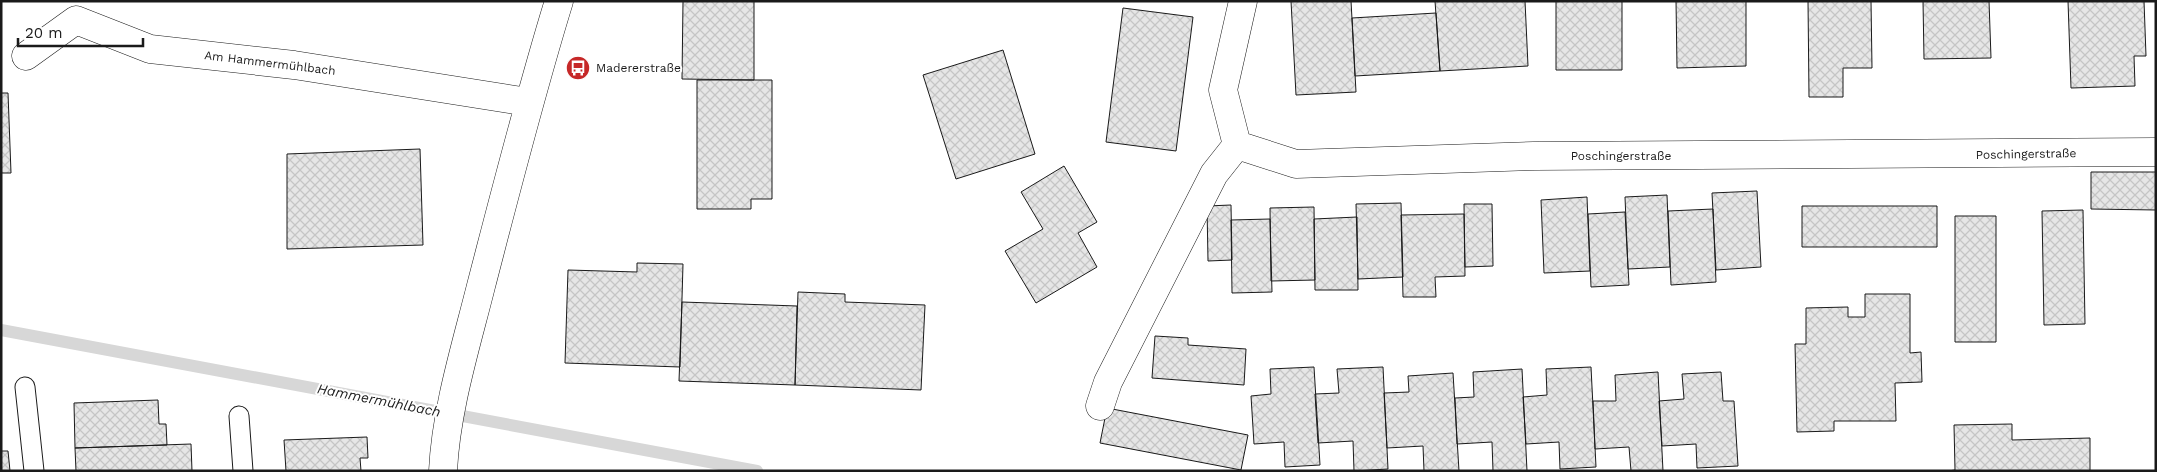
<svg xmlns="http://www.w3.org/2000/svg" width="2157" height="472" font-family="'Work Sans',sans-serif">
  <defs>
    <pattern id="building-cross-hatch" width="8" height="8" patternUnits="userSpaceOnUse" patternTransform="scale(1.25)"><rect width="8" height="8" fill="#e6e6e6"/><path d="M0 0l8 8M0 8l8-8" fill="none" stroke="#c5c5c5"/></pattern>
  </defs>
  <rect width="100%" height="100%" fill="#fff"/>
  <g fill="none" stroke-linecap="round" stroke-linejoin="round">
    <path stroke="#d7d7d7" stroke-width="12" d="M 1,330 L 757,471"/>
  </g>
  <path fill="url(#building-cross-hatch)" stroke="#1a1a1a" d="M 683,1 L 754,1 L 754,80 L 682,79 Z
    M 1291,1 L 1351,1 L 1356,92 L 1296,95 Z
    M 1435,1 L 1525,1 L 1528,66 L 1440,71 Z
    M 1556,1 L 1622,1 L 1622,70 L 1556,70 Z
    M 1676,1 L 1746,1 L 1746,66 L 1677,68 Z
    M 1808,1 L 1871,1 L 1872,68 L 1843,68 L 1843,97 L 1809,97 Z
    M 1923,1 L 1989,1 L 1991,58 L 1924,59 Z
    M 2068,1 L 2144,1 L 2146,56 L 2134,56 L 2135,86 L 2071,88 Z
    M 1123,8 L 1193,17 L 1176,151 L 1106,142 Z
    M 1436,13 L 1440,71 L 1355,76 L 1352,18 Z
    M 1003,50 L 1035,154 L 956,179 L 923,75 Z
    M 697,80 L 772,80 L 772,199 L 751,199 L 751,209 L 697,209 Z
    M 1,93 L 8,93 L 11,173 L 1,173 Z
    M 420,149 L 423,245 L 287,249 L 287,154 Z
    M 1064,166 L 1097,222 L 1078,233 L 1097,267 L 1036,303 L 1005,251 L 1043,229 L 1021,192 Z
    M 2091,172 L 2156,172 L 2156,210 L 2091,209 Z
    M 1757,191 L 1761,267 L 1716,270 L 1712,193 Z
    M 1667,195 L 1670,267 L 1628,269 L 1625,197 Z
    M 1587,197 L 1590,271 L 1544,273 L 1541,200 Z
    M 1401,203 L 1403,277 L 1358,279 L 1356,204 Z
    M 1464,204 L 1492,204 L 1493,266 L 1465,267 Z
    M 1231,205 L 1232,260 L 1208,261 L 1207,206 Z
    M 1802,206 L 1937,206 L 1937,247 L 1802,247 Z
    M 1314,207 L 1315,280 L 1271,281 L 1270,208 Z
    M 1713,209 L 1716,282 L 1671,285 L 1668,211 Z
    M 2083,210 L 2085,324 L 2044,325 L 2042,211 Z
    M 1625,212 L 1629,285 L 1591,287 L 1588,214 Z
    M 1464,214 L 1465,276 L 1435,277 L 1436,297 L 1403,297 L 1401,215 Z
    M 1955,216 L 1996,216 L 1996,342 L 1955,342 Z
    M 1357,217 L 1358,290 L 1315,290 L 1314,219 Z
    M 1270,219 L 1272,292 L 1232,293 L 1231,220 Z
    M 637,263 L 683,264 L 680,367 L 565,363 L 568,270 L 637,272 Z
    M 798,292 L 845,294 L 845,302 L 925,305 L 921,390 L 795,385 Z
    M 1865,294 L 1910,294 L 1910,353 L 1921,352 L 1922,382 L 1895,383 L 1896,421 L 1834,421 L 1834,431 L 1797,432 L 1795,344 L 1806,344 L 1806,308 L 1848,307 L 1848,317 L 1865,317 Z
    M 682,302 L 797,306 L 795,385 L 679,381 Z
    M 1155,336 L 1188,338 L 1188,345 L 1246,349 L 1244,385 L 1152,378 Z
    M 1314,367 L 1320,465 L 1285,467 L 1284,442 L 1254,444 L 1251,396 L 1271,394 L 1270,369 Z
    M 1383,367 L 1388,469 L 1354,471 L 1353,441 L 1318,443 L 1315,394 L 1339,393 L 1337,369 Z
    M 1591,367 L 1596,467 L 1560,469 L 1559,442 L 1526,444 L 1523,397 L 1547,395 L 1546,369 Z
    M 1522,369 L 1527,471 L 1493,471 L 1492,442 L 1457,444 L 1455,398 L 1474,397 L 1473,372 Z
    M 1658,372 L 1663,471 L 1631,471 L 1629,447 L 1595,449 L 1593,401 L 1616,401 L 1615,375 Z
    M 1721,372 L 1723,401 L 1734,401 L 1738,466 L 1697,468 L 1696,444 L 1662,446 L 1659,401 L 1684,399 L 1682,374 Z
    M 1453,373 L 1459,471 L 1424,471 L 1423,446 L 1387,448 L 1384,393 L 1409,392 L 1408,376 Z
    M 158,400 L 159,424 L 166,424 L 167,445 L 75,448 L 74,403 Z
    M 1107,408 L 1248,435 L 1241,470 L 1100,443 Z
    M 2012,424 L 2012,440 L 2090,438 L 2090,471 L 1948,471 L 1955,470 L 1954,425 Z
    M 367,437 L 368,458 L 360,458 L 361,471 L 286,471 L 284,440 Z
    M 191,444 L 192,471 L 76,471 L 75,448 Z
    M 1,451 L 8,451 L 10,471 L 1,471 Z"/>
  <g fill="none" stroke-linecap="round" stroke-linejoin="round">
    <g stroke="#1a1a1a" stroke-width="21">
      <path id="lane" d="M 25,387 L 34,471
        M 239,416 L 243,471"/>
    </g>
    <g stroke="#1a1a1a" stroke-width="29">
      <path id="street" d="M 26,56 L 76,20 L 150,49 L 294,65 L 528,102
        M 1237,145 L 1296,164 L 1534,156 L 2156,152
        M 1237,145 L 1223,90 L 1243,1
        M 1100,406 L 1108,382 L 1214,174 L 1237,145
        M 443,471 C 446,409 466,346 481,286 C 506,190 530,95 559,1"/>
    </g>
    <use href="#lane" stroke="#fff" stroke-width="19"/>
    <use href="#street" stroke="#fff" stroke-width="28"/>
  </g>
  <defs>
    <g id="bus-disc" transform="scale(1.25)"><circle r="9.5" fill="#c62828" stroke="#fff"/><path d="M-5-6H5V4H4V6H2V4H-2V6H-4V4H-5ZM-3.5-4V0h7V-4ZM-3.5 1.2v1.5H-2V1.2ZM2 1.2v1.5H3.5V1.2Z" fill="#fff"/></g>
  </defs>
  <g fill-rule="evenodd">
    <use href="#bus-disc" x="578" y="68"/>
  </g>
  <g text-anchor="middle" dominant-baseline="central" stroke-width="4" stroke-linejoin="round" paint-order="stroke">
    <g font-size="12" fill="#1a1a1a" stroke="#fff">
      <text transform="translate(270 63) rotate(7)">Am Hammermühlbach</text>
      <text transform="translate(2026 154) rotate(-1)">Poschingerstraße</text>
      <text x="1621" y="156">Poschingerstraße</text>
    </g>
    <g font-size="12" fill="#1a1a1a" stroke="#fff" text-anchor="start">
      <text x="596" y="68">Madererstraße</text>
    </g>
    <g font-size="14" font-style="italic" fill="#1a1a1a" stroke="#fff">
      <text transform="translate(379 400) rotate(11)">Hammermühlbach</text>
    </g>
  </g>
  <rect width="2157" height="472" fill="none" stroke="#1a1a1a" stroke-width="5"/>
  <path d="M18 38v8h125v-8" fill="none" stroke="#1a1a1a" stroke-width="2.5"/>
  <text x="25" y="38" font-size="15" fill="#1a1a1a" stroke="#ffffff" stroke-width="4" paint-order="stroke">20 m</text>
</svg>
